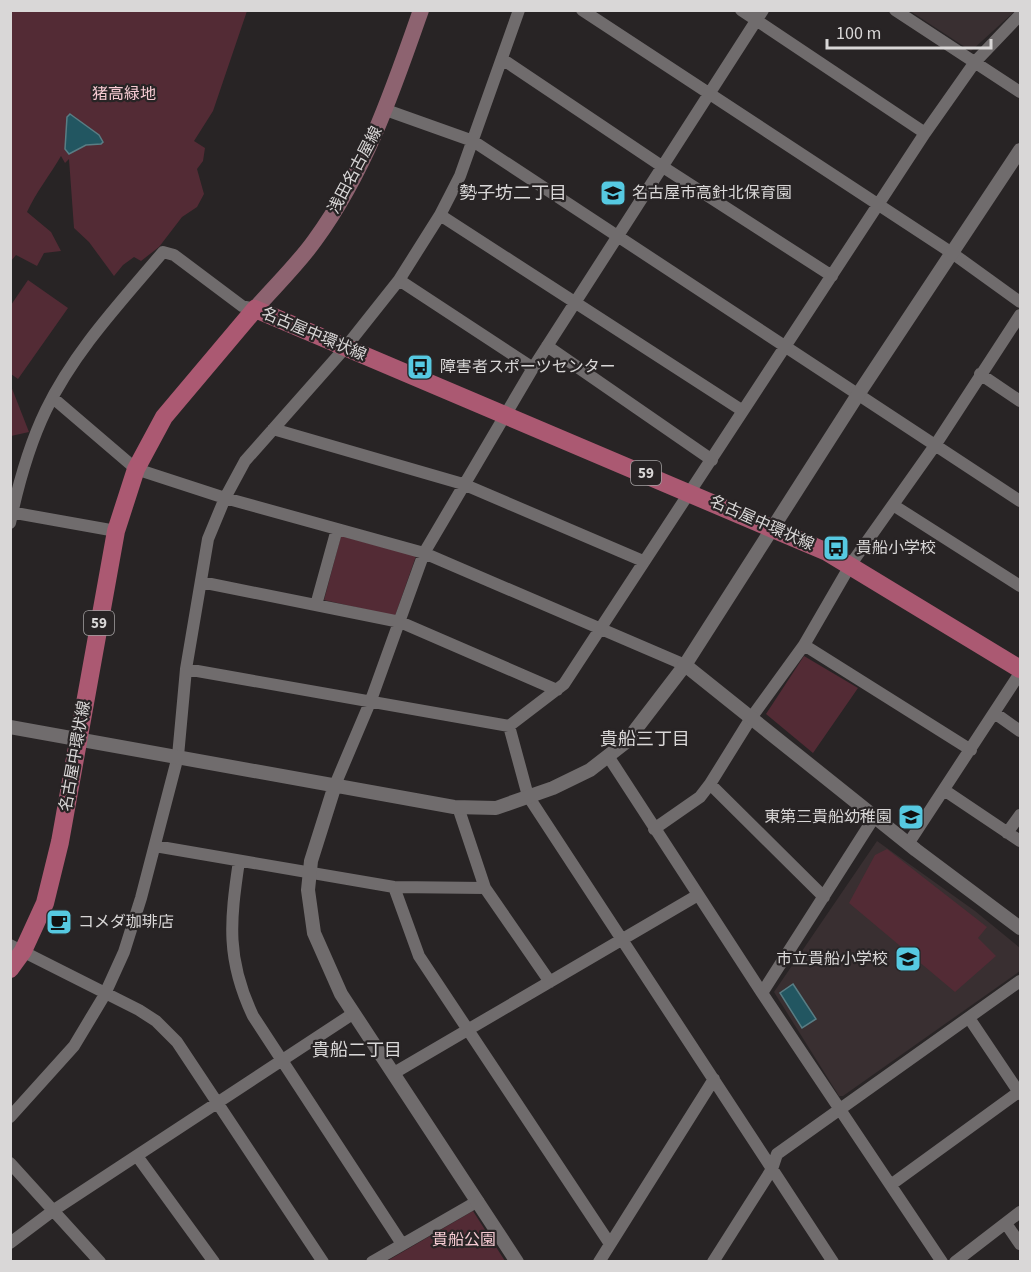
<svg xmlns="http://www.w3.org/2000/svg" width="1031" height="1272" font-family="'Source Sans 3','Noto Sans JP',sans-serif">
  <rect width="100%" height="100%" fill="#282425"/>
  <path fill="#392f31" d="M 910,11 L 1015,11 L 971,51 Z
    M 877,841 L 975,911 L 1020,948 L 1020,971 L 843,1096 L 839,1096 L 774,992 Z"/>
  <path fill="#532b35" d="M 11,11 L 247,11 L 213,111 L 194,141 L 205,148 L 203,161 L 197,169 L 204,194 L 197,207 L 182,217 L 159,247 L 141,261 L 134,257 L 123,265 L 114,276 L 89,242 L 74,228 L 69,159 L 65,163 L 61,156 C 50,175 36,192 27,212 L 51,232 L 61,251 L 44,253 L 37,266 L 16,255 L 11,261 Z
    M 28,280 L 68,308 L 18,379 L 11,374 L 11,305 Z
    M 11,386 L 29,432 L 11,436 L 10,436 Z
    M 341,536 L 416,556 L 395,616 L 324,600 Z
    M 804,656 L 858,688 L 813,753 L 766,714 Z
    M 887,849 L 987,927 L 978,938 L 996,956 L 955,992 L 849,903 L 875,855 Z
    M 473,1211 L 505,1261 L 387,1261 Z"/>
  <path fill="#225661" stroke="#597d84" stroke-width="1.5" d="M 70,114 L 99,135 L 103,142 L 101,144 L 86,145 L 69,154 L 65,149 L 67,117 Z
    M 793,984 L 816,1019 L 802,1028 L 780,993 Z"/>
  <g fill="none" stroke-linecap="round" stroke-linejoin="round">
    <path stroke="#706c6d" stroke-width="12" d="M 582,10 L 952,253 L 1020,302
      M 741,10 L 925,133
      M 895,10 L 1020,92
      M 502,59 L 663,167 L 832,276
      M 386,110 L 473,141 L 1020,501
      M 440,215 L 743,411
      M 399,280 L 533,368
      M 547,346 L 712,460
      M 980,374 L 1020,401
      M 53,398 L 136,469 L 225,498 L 424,553 L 685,665
      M 273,429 L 463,484 L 643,561
      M 893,505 L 1020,586
      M 10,512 L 116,531
      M 10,523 C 18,485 29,445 46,410 C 75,350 121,302 163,252 L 174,255 L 242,306 L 255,309
      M 201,582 L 400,622 L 557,690
      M 316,605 L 337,529
      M 804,645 L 971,750
      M 186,669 L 509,726 L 564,684 L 925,133 L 975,62 L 1020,15
      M 996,714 L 1020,731
      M 509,726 L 528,796 L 833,1262
      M 608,756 L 762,993 L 942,1262
      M 710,784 L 824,897
      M 335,785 L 371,700 L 424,553 L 533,368 L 763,10
      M 944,790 L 1020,841
      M 458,807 L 485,888 L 550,982
      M 654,829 L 700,797 L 710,784 L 751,718 L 804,645 L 851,564 L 936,444 L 1020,315
      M 1007,833 L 1020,815
      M 908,844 L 1020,673
      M 155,846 L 394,887 L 485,888
      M 239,861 C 230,922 226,959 253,1016 L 402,1244
      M 394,887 L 419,956 L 610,1244
      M 10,945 L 139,1010 L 156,1021 L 177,1042 L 323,1262
      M 762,993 L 875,816
      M 969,1018 L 1020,1094
      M 394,1073 L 698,895
      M 10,1117 L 74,1046 L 104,996 L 124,952 L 141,898 L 178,756 L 186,669 L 208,539 L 225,498 L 245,461 L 345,348 L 399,280 L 440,215 L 460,176 L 519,10
      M 137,1156 L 214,1262
      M 10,1163 L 100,1262
      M 892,1184 L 1020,1091
      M 1007,1225 L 1020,1244
      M 10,1243 L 54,1210 L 354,1013
      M 372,1262 L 478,1201
      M 599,1262 L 714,1079
      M 713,1262 L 772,1169 L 777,1154 L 1020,981
      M 955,1262 L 1020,1212"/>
    <path stroke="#706c6d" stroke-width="14" d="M 685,665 L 916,850 L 1020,928
      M 10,727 L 454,807 L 496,808 L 553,788 L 590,770 L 626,742 L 685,665 L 859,393 L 1020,150
      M 335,785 L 311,861 L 308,890 L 314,933 L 341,994 L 517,1262"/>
    <path stroke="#8d6370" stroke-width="16" d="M 255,309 C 275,286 298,264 315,240 C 366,170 393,90 421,10"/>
    <path stroke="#ab5972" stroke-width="18" d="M 10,969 L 23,951 L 45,903 L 60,842 L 116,531 L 136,469 L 164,417 L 255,309 L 827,552 L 1020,669"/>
  </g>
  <defs>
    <g id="school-square" transform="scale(1.35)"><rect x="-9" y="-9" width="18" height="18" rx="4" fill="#56c9e1" stroke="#282425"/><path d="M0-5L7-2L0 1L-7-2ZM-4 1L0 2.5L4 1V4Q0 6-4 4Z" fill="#111"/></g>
    <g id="bus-square" transform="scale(1.35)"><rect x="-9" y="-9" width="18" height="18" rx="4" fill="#56c9e1" stroke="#282425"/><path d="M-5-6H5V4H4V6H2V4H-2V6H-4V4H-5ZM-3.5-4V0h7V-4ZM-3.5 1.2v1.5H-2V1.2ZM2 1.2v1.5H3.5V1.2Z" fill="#111"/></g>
    <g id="cafe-square" transform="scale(1.35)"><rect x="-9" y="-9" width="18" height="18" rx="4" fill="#56c9e1" stroke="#282425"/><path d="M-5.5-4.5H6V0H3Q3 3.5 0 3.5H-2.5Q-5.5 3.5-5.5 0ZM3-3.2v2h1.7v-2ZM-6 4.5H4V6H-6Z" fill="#111"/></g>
  </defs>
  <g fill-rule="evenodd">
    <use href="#school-square" x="613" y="193"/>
    <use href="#bus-square" x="420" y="367"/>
    <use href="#bus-square" x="836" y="548"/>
    <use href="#school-square" x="911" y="817"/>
    <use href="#cafe-square" x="59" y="922"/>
    <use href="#school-square" x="908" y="959"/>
  </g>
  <g text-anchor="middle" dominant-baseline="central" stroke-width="4.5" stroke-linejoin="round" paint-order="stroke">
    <g fill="#282425" stroke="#a4a1a2" stroke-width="1.5">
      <rect x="631" y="461" width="30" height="24" rx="4.5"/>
      <rect x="84" y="611" width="30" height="24" rx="4.5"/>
    </g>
    <g font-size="15" font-weight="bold" fill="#d9d7d7">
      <text x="646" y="473">59</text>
      <text x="99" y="623">59</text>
    </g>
    <g font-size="16" fill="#f5cad2" stroke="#282425">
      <text x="124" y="94">猪高緑地</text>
      <text x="464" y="1240">貴船公園</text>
    </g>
    <g font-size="16" fill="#d9d7d7" stroke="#282425">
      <text transform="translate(355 170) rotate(-62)">浅田名古屋線</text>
      <text transform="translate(314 334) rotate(23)">名古屋中環状線</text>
      <text transform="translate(762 523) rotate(24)">名古屋中環状線</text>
      <text transform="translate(75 756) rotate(-80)">名古屋中環状線</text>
    </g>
    <g font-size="16" fill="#d9d7d7" stroke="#282425" text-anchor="start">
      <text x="632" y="193">名古屋市高針北保育園</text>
      <text x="440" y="367">障害者スポーツセンター</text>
      <text x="856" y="548">貴船小学校</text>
      <text x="892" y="817" text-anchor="end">東第三貴船幼稚園</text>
      <text x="78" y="922">コメダ珈琲店</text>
      <text x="888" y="959" text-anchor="end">市立貴船小学校</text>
    </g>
    <g font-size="18" fill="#d9d7d7" stroke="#282425">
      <text x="513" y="193">勢子坊二丁目</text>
      <text x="645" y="739">貴船三丁目</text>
      <text x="357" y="1050">貴船二丁目</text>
    </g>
  </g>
  <rect width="1031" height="1272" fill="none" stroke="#d9d7d7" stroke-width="24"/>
  <path d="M827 39v9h164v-9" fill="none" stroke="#d9d7d7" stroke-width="3"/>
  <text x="836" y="39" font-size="18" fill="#d9d7d7" stroke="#282425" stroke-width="4.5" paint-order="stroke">100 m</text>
</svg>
